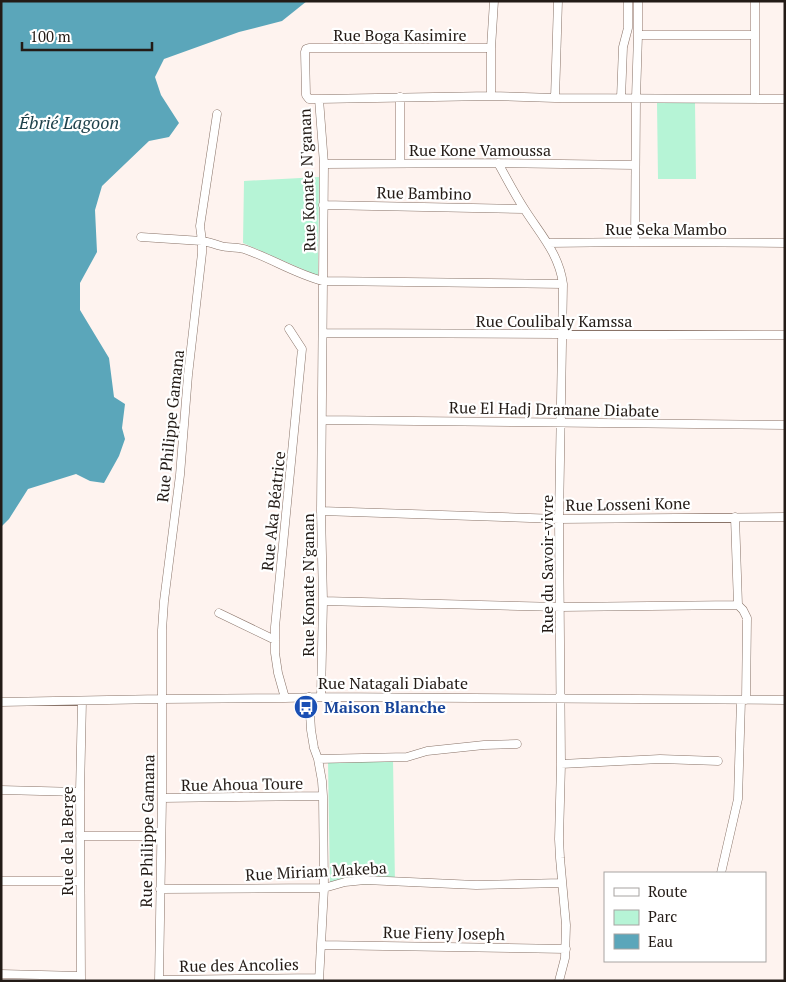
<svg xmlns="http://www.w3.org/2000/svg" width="786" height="982" font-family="'PT Serif',serif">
  <rect width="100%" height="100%" fill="#fef3ef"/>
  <path fill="#b6f4d6" d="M 657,103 L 695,103 L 696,179 L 658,179 Z
    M 319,177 L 318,276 L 243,243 L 244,181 Z
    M 393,759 L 395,884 L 330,885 L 328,761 Z"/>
  <path fill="#5ba6ba" d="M 1,1 L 307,1 L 282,21 L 239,32 L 164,59 L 155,77 L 161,95 L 179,123 L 169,137 L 149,141 L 102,186 L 95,210 L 97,252 L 80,283 L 80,310 L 109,358 L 114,397 L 125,404 L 122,428 L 125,439 L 119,456 L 104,483 L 90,481 L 76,474 L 28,489 L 9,519 L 1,527 Z"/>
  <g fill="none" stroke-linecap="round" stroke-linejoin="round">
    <g stroke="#897368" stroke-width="9">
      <path id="street" d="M 755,1 L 755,99
        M 638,35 L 755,35
        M 491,96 L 491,48 L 494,1
        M 400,97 L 400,163
        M 555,98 L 558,1
        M 621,98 L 623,47 L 628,28 L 628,1
        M 319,99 L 309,99 L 306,95 L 305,52 L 306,49 L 309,48 L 491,48
        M 498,163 C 507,179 515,195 525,210 C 541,235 559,254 563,284 L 559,519 L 561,764 L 559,839 L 560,858 L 566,925 L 565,958 L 559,981
        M 324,164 L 498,163 L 635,165
        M 323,205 L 524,209
        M 141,237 L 202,241 L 200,226 L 217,114
        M 635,242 L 636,98 L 638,35 L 638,1
        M 548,243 L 635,242 L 785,243
        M 323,333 L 785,335
        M 322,420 L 785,425
        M 321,511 L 559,519 L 785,517
        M 735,517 L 738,605 L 743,610 L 747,618 L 746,700
        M 323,601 L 561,607 L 738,605
        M 219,613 L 275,640
        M 309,697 L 311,730 L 314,748 L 318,759 L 322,781 L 323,796 L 324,888 L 319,981
        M 321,697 L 323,601 L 321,511 L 324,164 L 319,99 L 491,96 L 555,98 L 785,99
        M 285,698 L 278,673 L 275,653 L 275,627 L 302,349 L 289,329
        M 1,702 L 161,699 L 285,698 L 321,697 L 785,700
        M 318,759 L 407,757 L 427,751 L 484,745 L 517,744
        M 561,764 L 660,759 L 718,761
        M 1,790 L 80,792
        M 162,798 L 323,796
        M 80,836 L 161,836
        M 721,873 L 738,799 L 741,700
        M 1,881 L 80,881
        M 160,889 L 324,888 L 345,882 L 365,880 L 476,885 L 562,883
        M 321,945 L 566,949
        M 1,974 L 81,976
        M 159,980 L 319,978
        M 81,981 L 80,792 L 82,701
        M 159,981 L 162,798 L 162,630 L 164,601 L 180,475 L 188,375 L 202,253 L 202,241 C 209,242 214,244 221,246 C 228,248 237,247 244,249 C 271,258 295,274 323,281 L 563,284"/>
    </g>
    <use href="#street" stroke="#fff" stroke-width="8"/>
  </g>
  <defs>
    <g id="bus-disc" transform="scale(1.25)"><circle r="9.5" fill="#1a4fb4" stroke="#fff"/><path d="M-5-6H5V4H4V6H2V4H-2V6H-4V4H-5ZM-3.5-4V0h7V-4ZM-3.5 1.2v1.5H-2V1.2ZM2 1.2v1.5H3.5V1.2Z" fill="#fff"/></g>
  </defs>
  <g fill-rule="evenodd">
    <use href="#bus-disc" x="306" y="707"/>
  </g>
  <g text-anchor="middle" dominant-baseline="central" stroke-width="4.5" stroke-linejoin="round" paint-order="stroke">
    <g font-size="16" fill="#231b16" stroke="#fff">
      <text x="400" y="35">Rue Boga Kasimire</text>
      <text x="480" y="150">Rue Kone Vamoussa</text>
      <text transform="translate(307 180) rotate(-92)">Rue Konate N'ganan</text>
      <text transform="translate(424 193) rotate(1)">Rue Bambino</text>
      <text x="666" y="229">Rue Seka Mambo</text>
      <text x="554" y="321">Rue Coulibaly Kamssa</text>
      <text transform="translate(554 409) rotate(1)">Rue El Hadj Dramane Diabate</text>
      <text transform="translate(170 426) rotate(-84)">Rue Philippe Gamana</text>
      <text transform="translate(628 504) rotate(-1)">Rue Losseni Kone</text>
      <text transform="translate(273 511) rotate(-84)">Rue Aka Béatrice</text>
      <text transform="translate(547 564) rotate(-90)">Rue du Savoir-vivre</text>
      <text transform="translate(308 585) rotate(-90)">Rue Konate N'ganan</text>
      <text x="393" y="683">Rue Natagali Diabate</text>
      <text transform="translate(242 784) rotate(-1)">Rue Ahoua Toure</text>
      <text transform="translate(147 831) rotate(-89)">Rue Philippe Gamana</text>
      <text transform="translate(67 841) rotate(-90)">Rue de la Berge</text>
      <text transform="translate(316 871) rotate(-3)">Rue Miriam Makeba</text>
      <text transform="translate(444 933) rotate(1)">Rue Fieny Joseph</text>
      <text transform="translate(239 965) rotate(-1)">Rue des Ancolies</text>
    </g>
    <g font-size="16" font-weight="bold" fill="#164399" stroke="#fff" text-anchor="start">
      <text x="324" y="707">Maison Blanche</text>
    </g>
    <g font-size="18" font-style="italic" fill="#1e414b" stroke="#fff">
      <text x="69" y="122">Ébrié Lagoon</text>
    </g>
  </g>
  <rect width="786" height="982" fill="none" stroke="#231b16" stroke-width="5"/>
  <rect x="604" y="872" width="162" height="90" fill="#ffffff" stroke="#a7a4a2"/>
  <rect x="614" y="888" width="25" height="8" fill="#ffffff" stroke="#a7a4a2"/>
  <text x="648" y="897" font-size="15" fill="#231b16">Route</text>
  <rect x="614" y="910" width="25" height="15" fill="#b6f4d6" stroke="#a7a4a2"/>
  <text x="648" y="922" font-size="15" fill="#231b16">Parc</text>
  <rect x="614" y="934" width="25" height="15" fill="#5ba6ba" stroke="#a7a4a2"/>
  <text x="648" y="947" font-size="15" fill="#231b16">Eau</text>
  <path d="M22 42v8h130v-8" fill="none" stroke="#231b16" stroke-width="2.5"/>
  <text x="30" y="42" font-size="15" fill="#231b16" stroke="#ffffff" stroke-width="4" paint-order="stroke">100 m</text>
</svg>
